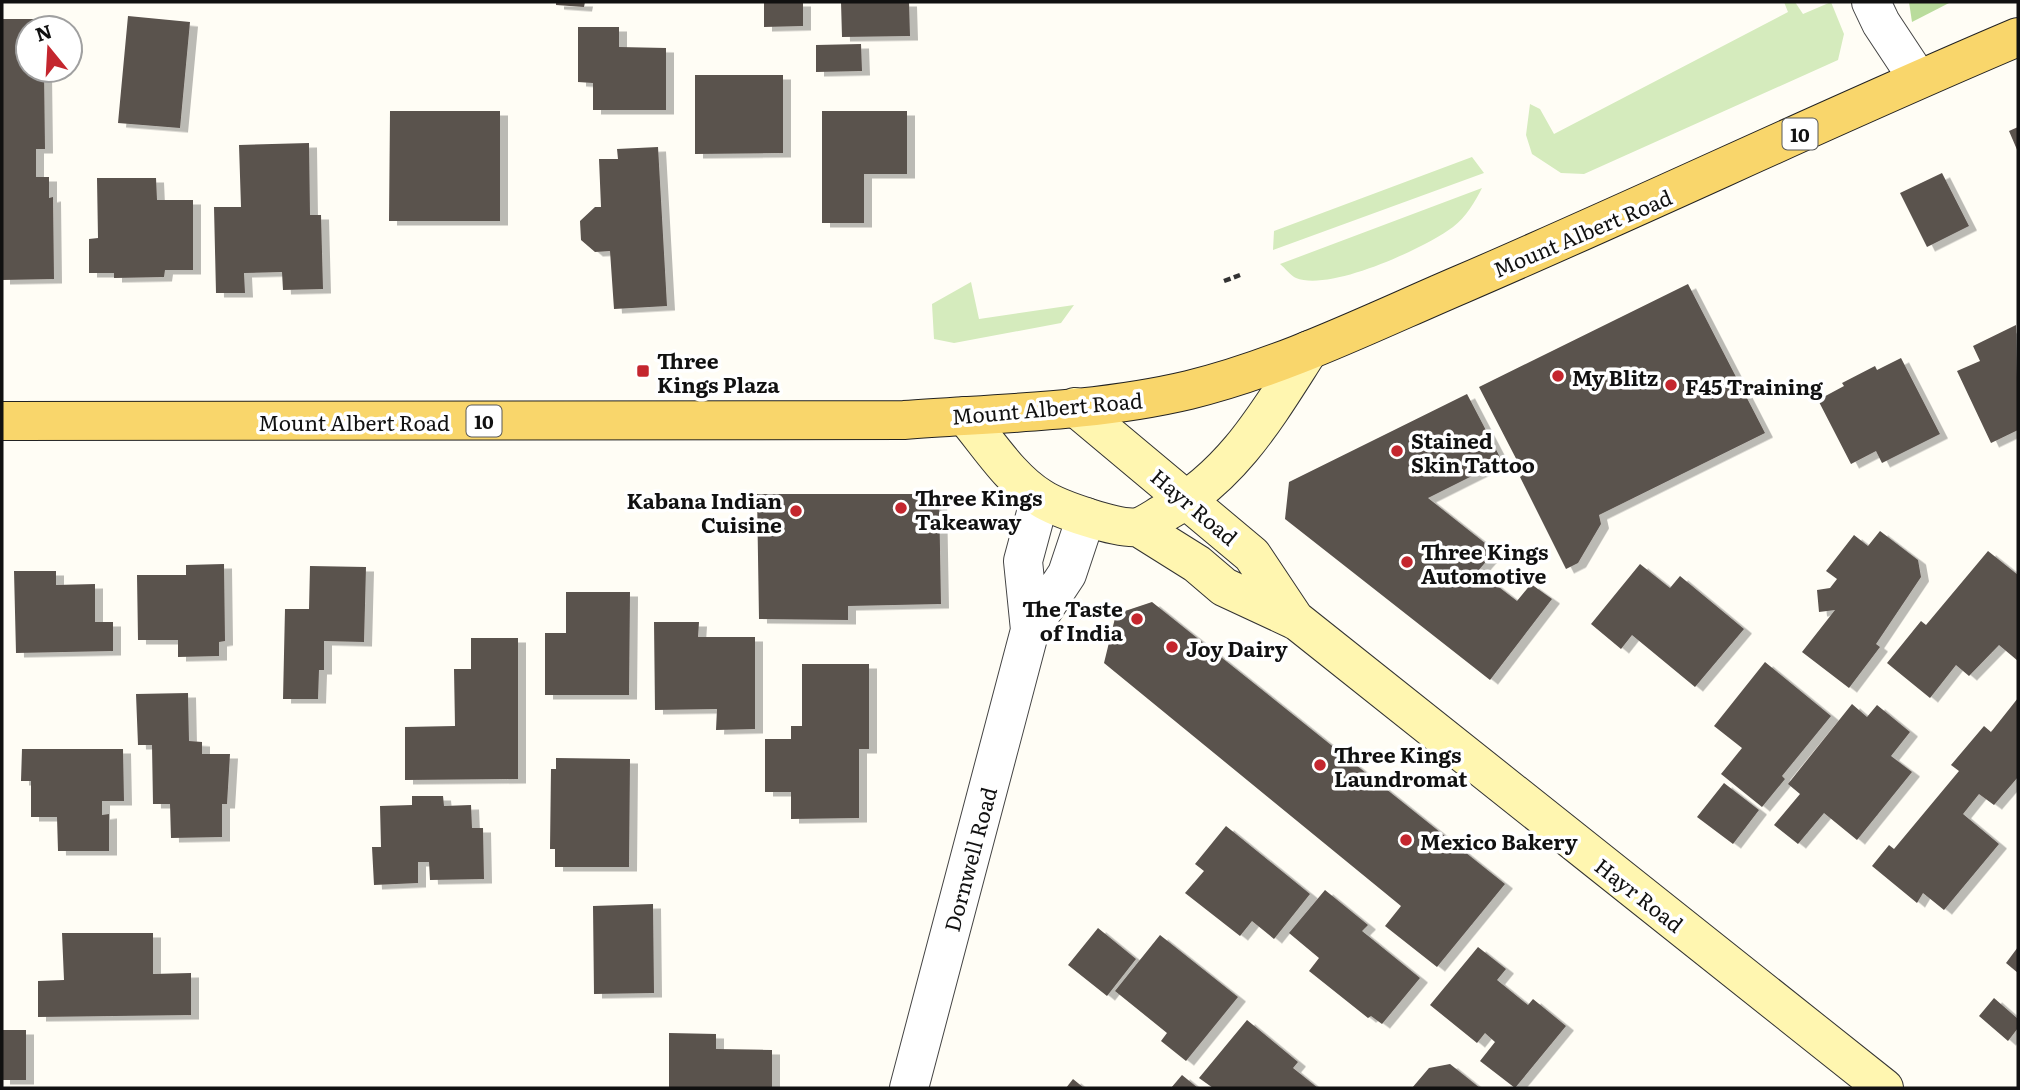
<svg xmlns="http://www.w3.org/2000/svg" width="2020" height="1090" font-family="Literata,serif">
  <defs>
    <filter id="shadow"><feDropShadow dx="8" dy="4.5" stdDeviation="0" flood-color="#0004"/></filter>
  </defs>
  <rect width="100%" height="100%" fill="#fffdf5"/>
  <path fill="#d5ebbd" d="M 1784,2 L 1795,2 L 1803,14 L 1831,2 L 1844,34 L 1838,60 L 1584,174 L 1561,173 L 1532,154 L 1526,135 L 1530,104 L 1540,109 L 1554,134 L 1788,12 Z
    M 1472,157 L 1484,173 L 1273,250 L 1274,231 Z
    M 1482,188 C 1475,202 1466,217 1453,227 C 1425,248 1330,292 1296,278 C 1291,276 1285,268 1280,264 Z
    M 971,282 L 979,319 L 1074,305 L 1061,323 L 954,343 L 934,339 L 932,304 Z"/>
  <path fill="#b9dc9c" d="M 1909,2 L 1951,2 L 1912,22 Z"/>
  <path fill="#5a524d" filter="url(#shadow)" d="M 556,2 L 585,2 L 584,7 L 556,5 Z
    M 764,2 L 803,2 L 803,26 L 764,27 Z
    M 841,2 L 909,2 L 910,36 L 842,37 Z
    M 128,16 L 190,22 L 180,128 L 118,123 Z
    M 2,19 L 44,19 L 44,28 L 28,28 L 28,70 L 44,70 L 45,149 L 36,149 L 36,177 L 49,177 L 49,198 L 53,197 L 54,279 L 2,280 Z
    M 578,27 L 619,27 L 619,47 L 666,48 L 666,110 L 593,110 L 593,83 L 578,82 Z
    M 861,44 L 862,71 L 816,72 L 816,45 Z
    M 695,75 L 783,75 L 783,153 L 695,154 Z
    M 390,111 L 500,111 L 500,221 L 389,221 Z
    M 822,111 L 907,111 L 907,174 L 864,174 L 864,223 L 822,223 Z
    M 2018,127 L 2018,152 L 2009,131 Z
    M 309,143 L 310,215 L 321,215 L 323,289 L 283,290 L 282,272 L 244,273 L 245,293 L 216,293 L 214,207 L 241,207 L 239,145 Z
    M 658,147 L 667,306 L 614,309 L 610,251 L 595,252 L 581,240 L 580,221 L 595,207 L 601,207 L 599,159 L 618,159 L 617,149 Z
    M 1942,173 L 1969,226 L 1927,247 L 1900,193 Z
    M 97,178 L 156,178 L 157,200 L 193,200 L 193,270 L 165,270 L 164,277 L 114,278 L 114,273 L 89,273 L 89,239 L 98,238 Z
    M 1688,284 L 1765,433 L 1599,515 L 1601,524 L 1578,563 L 1566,569 L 1520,477 L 1524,474 L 1479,387 Z
    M 2016,325 L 2018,430 L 1991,443 L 1957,371 L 1980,361 L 1973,346 Z
    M 1901,358 L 1940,434 L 1882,463 L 1876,451 L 1851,464 L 1818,400 L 1844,386 L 1842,383 L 1875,366 L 1877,370 Z
    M 1467,394 L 1502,461 L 1428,498 L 1495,551 L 1478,571 L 1517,601 L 1531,584 L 1552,599 L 1490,680 L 1285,519 L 1289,482 Z
    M 757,494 L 939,494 L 941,604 L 848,606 L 848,620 L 759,619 Z
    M 1880,531 L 1918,560 L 1921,577 L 1876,644 L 1880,647 L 1849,688 L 1802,652 L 1835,610 L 1819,612 L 1817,590 L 1830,588 L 1837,579 L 1826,571 L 1854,535 L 1868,546 Z
    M 1988,551 L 2018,575 L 2018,661 L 1999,645 L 1969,676 L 1956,665 L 1930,698 L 1887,663 L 1921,621 L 1926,625 Z
    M 224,564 L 225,641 L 219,642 L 219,656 L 178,657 L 178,640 L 138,640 L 137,575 L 186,575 L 186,565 Z
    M 1640,564 L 1670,588 L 1680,576 L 1744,629 L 1695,687 L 1632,635 L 1621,649 L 1591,624 Z
    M 310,566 L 366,567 L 364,642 L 324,641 L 324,670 L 319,670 L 318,699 L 283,699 L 285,609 L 309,609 Z
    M 14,571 L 56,571 L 56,585 L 95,584 L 95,622 L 113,622 L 113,651 L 16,653 Z
    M 566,592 L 630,592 L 629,695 L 545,695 L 545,633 L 566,633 Z
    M 1152,602 L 1505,884 L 1437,967 L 1385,926 L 1401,906 L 1104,663 L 1116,614 Z
    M 654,622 L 699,622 L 698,637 L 755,637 L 755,729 L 716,730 L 717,709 L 655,710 Z
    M 471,638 L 518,638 L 518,779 L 405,780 L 405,727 L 455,726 L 454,669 L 471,669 Z
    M 1765,662 L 1831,716 L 1782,776 L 1785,779 L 1762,807 L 1721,774 L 1742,748 L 1714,726 Z
    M 802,664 L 869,664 L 869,749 L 859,749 L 859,818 L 791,819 L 791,792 L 765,792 L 765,739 L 791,739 L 791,726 L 802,726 Z
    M 188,693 L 189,741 L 202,742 L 202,754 L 230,754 L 227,804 L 222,804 L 222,837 L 171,838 L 170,804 L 153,804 L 152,745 L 138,745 L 136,694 Z
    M 2018,698 L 2018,777 L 1994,805 L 1979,794 L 1963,814 L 1999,844 L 1944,910 L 1923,893 L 1917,903 L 1872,866 L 1889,845 L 1894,849 L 1959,771 L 1951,765 L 1984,726 L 1991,732 Z
    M 1852,704 L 1867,717 L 1877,705 L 1910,732 L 1891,756 L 1912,772 L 1857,840 L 1824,813 L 1798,844 L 1774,825 L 1800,794 L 1788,784 Z
    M 22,749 L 123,749 L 124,801 L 102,801 L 102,815 L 109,814 L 109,851 L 58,851 L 57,817 L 31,817 L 31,781 L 21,781 Z
    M 556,758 L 630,759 L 629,867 L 555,867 L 555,849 L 550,849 L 551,769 L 556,769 Z
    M 1724,783 L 1759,810 L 1733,844 L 1697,817 Z
    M 412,796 L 443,796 L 444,806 L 471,805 L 472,828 L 483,828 L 484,879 L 430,880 L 429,862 L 418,862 L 418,883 L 374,885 L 372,847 L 381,847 L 380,806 L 412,805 Z
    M 1226,826 L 1310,894 L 1274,939 L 1252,921 L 1240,936 L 1185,893 L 1204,871 L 1195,864 Z
    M 1325,890 L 1368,925 L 1362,931 L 1420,978 L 1382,1024 L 1371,1016 L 1368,1018 L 1309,971 L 1319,958 L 1289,933 Z
    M 653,904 L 654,993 L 594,994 L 593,906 Z
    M 1098,928 L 1136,959 L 1107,996 L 1068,965 Z
    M 62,933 L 153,933 L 153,974 L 191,973 L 191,1015 L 38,1017 L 38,981 L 64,980 Z
    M 1160,935 L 1238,997 L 1186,1061 L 1161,1041 L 1167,1033 L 1115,991 Z
    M 1478,947 L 1506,969 L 1497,980 L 1528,1005 L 1533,999 L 1566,1026 L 1515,1088 L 1480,1061 L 1495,1042 L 1485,1033 L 1477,1043 L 1430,1005 Z
    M 2018,947 L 2018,973 L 2006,963 Z
    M 1994,998 L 2018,1019 L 2018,1028 L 2008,1041 L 1979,1016 Z
    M 1247,1020 L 1298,1062 L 1293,1068 L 1318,1088 L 1213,1088 L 1199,1078 Z
    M 2,1030 L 26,1030 L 26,1080 L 2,1080 Z
    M 669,1033 L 716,1034 L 716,1049 L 772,1050 L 772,1088 L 669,1088 Z
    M 1450,1064 L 1480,1088 L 1412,1088 L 1429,1068 Z
    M 1182,1075 L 1198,1088 L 1171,1088 Z
    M 1073,1079 L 1084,1088 L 1066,1088 Z"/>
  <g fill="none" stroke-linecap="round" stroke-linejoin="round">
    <g stroke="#444" stroke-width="40">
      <path id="street" d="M 1871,2 L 1881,23 L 1918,79
        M 1030,630 L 1023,561 L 1040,498
        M 909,1088 L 1030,630 L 1067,574 L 1086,517"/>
    </g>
    <g stroke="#333" stroke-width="40">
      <path id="secondary" d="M 1075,407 L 1252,555 L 1296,621
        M 965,416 C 988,443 1010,479 1041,498 C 1058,509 1118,530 1138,527 C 1146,525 1158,516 1166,512 C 1233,476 1269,412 1309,350
        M 1138,527 L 1197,564 L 1224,587 L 1297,621 L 1884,1088"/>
    </g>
    <g stroke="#222" stroke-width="40">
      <path id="primary" d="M 2,421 L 904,420 C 999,413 1096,412 1189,390 C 1283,367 1373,322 1462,284 C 1648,204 1831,116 2018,37"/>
    </g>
    <path stroke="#333" stroke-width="4.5" stroke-dasharray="7 3.5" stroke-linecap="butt" d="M 1224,281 L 1240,275"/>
    <use href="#street" stroke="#fff" stroke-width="38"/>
    <use href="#secondary" stroke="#fff6b0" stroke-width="38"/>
    <use href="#primary" stroke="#f9d66b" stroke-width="38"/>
  </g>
  <g fill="#c4262e" stroke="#fff" stroke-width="2.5">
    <rect x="636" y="364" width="14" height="14" rx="3.5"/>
    <circle cx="1558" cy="376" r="7"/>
    <circle cx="1671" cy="385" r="7"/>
    <circle cx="1397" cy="451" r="7"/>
    <circle cx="901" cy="508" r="7"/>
    <circle cx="796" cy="511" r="7"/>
    <circle cx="1407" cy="562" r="7"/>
    <circle cx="1137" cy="619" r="7"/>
    <circle cx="1172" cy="647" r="7"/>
    <circle cx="1320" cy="765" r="7"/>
    <circle cx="1406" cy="840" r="7"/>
  </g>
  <g text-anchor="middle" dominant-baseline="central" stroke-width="7" stroke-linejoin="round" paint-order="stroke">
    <g fill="#fff" stroke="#585858" stroke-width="2">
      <rect x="1782.5" y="118.5" width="35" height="31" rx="5"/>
      <rect x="466.5" y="405.5" width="35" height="31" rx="5"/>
    </g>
    <g font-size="19" font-weight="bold" fill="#111">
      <text x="1800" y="134">10</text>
      <text x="484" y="421">10</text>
    </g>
    <g font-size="21" fill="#111" stroke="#fff">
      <text transform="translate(1582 232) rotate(-23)">Mount Albert Road</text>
      <text transform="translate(1047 407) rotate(-5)">Mount Albert Road</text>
      <text x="354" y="421">Mount Albert Road</text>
      <text transform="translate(1195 506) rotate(40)">Hayr Road</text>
      <text transform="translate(969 859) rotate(-75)">Dornwell Road</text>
      <text transform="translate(1640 894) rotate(38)">Hayr Road</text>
    </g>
    <g font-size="21" font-weight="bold" fill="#111" stroke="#fff" text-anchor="start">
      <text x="657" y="359">Three<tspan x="657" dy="24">Kings Plaza</tspan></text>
      <text x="1572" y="376">My Blitz</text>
      <text x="1685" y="385">F45 Training</text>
      <text x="1411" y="439">Stained<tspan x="1411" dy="24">Skin Tattoo</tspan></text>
      <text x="915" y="496">Three Kings<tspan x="915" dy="24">Takeaway</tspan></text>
      <text x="782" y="499" text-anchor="end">Kabana Indian<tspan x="782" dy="24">Cuisine</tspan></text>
      <text x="1421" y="550">Three Kings<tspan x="1421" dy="24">Automotive</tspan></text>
      <text x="1123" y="607" text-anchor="end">The Taste<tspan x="1123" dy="24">of India</tspan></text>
      <text x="1186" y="647">Joy Dairy</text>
      <text x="1334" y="753">Three Kings<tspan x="1334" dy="24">Laundromat</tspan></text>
      <text x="1420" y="840">Mexico Bakery</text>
    </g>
  </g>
  <rect width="2020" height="1090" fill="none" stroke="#111111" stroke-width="7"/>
  <g transform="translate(49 49) rotate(342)"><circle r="33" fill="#ffffff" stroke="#a0a0a0" stroke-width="2"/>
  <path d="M0-5L12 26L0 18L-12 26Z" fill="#c4262e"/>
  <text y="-10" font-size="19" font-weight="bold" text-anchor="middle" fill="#111111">N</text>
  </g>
</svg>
